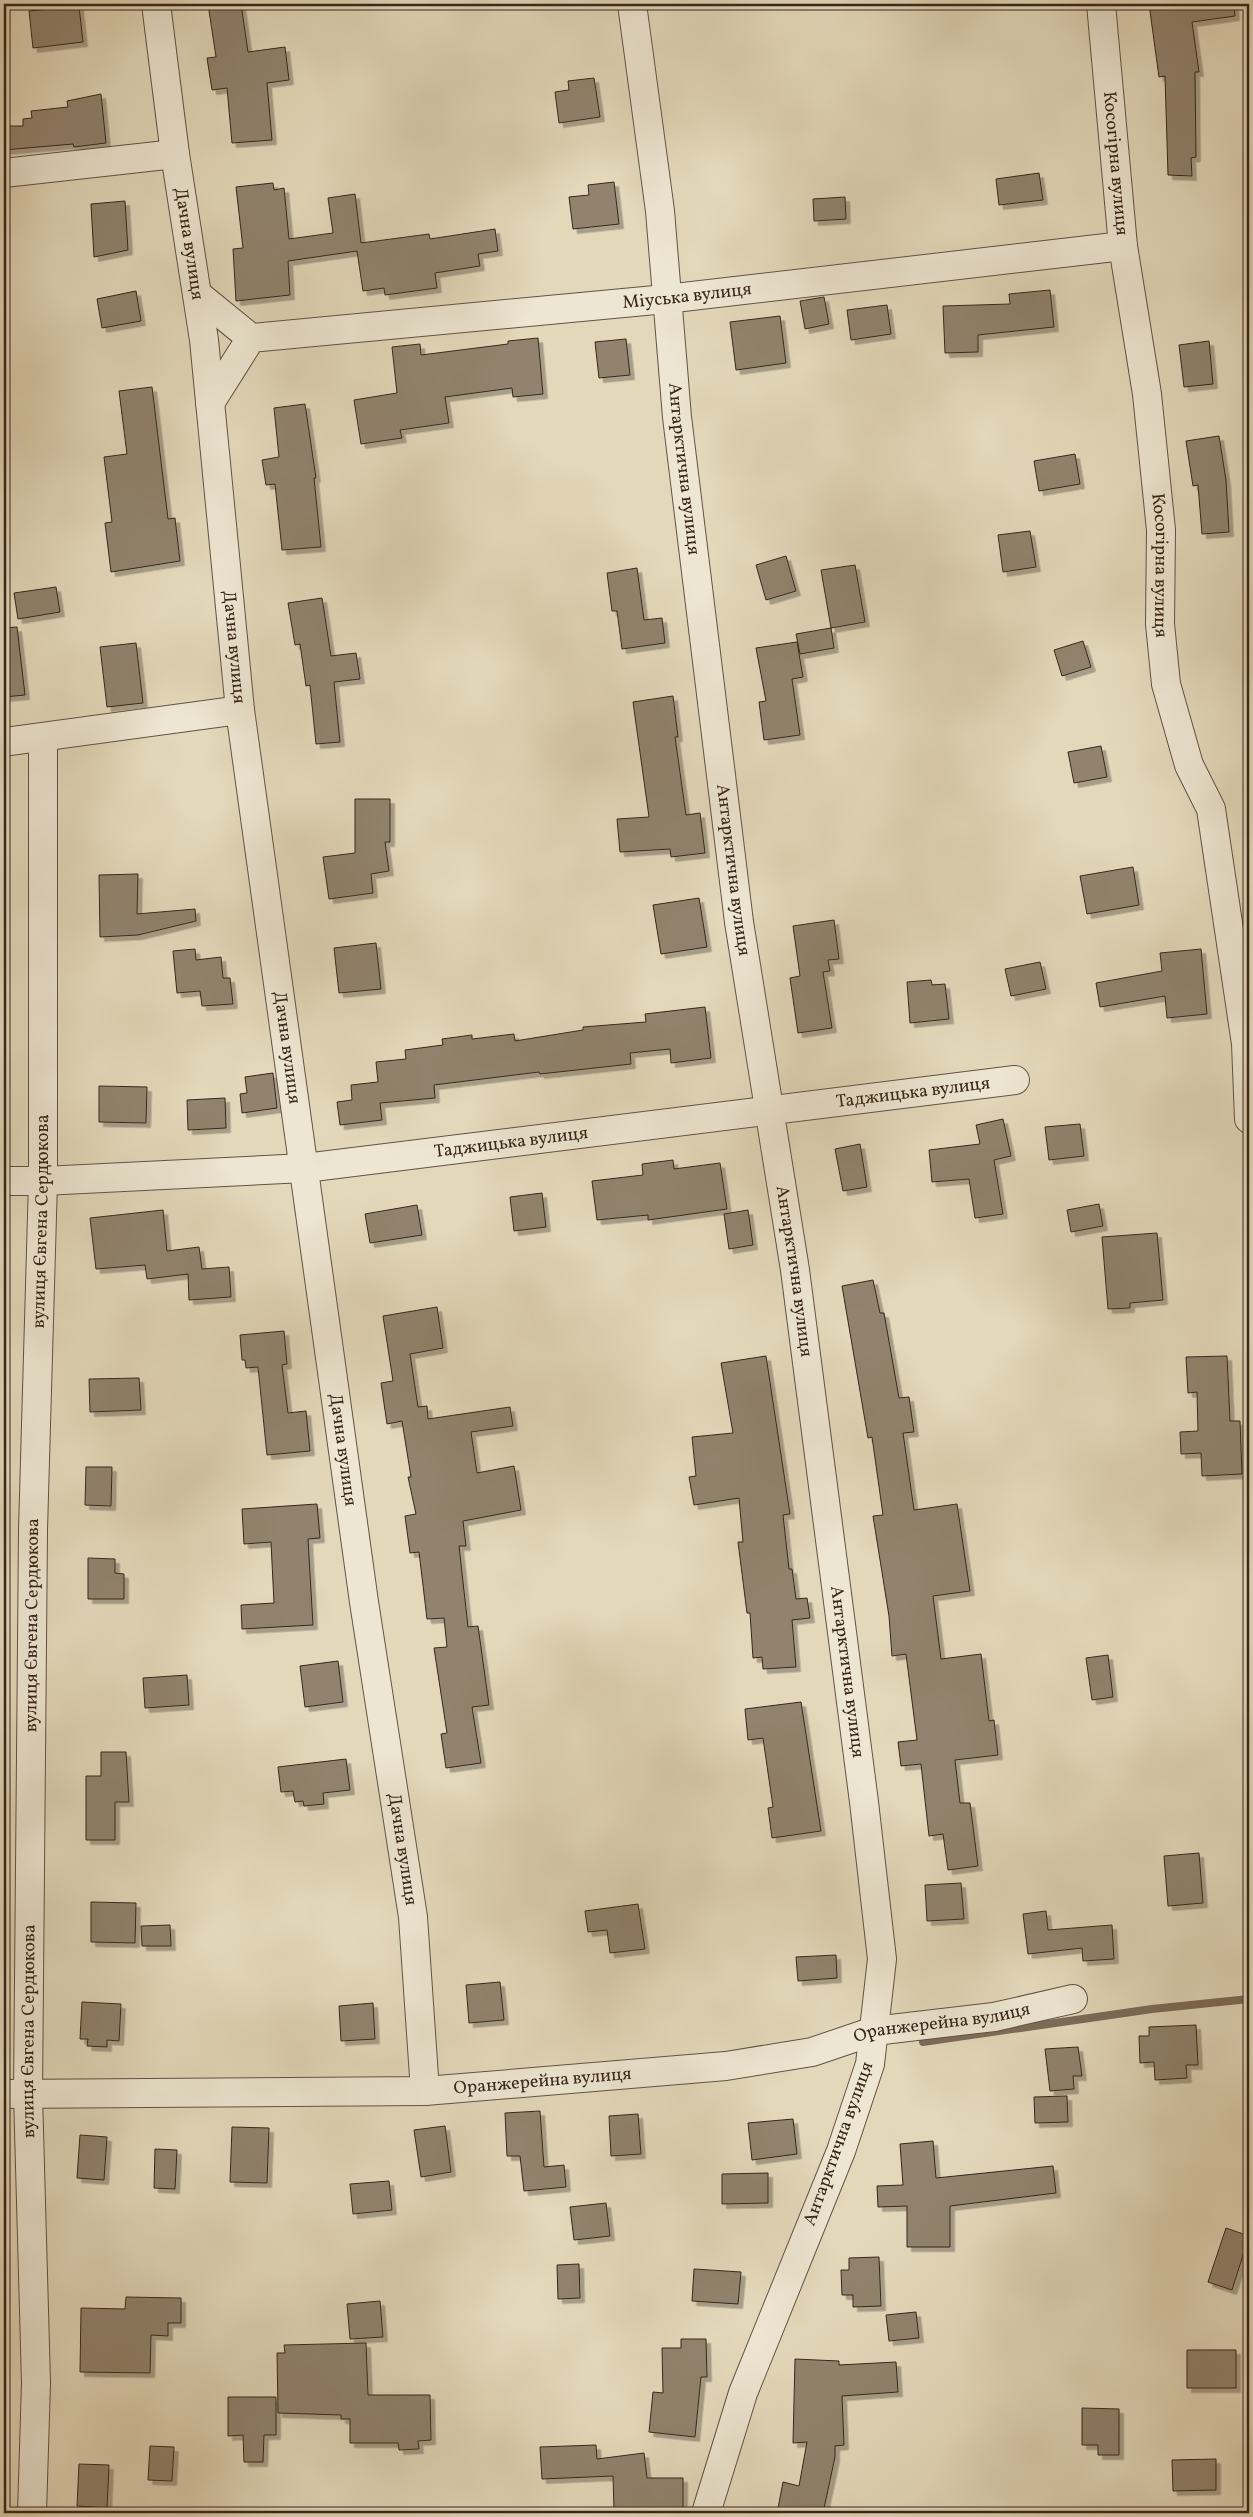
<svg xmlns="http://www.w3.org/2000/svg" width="1253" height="2517" font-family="Vollkorn,serif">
  <defs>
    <filter id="shadow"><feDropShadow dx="4.5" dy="4.5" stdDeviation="0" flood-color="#0004"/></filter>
  </defs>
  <rect width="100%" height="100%" fill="#e3d8ba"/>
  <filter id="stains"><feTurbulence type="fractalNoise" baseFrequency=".004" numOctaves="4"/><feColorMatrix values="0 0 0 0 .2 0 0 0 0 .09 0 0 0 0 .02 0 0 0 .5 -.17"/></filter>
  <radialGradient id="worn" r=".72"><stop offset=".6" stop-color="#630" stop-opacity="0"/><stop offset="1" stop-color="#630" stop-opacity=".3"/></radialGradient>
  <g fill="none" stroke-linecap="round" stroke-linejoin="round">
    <path stroke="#7c6c5a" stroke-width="8" d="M 923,2042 L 1152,2009 L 1249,1999"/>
  </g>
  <path fill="#91836e" stroke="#38261b" filter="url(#shadow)" d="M 208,4 L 241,4 L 248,52 L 285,47 L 289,80 L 267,83 L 272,140 L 232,143 L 227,88 L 212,90 L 207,58 L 216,57 Z
    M 1149,4 L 1234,4 L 1235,16 L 1192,22 L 1199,72 L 1195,72 L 1196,157 L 1191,158 L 1192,176 L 1168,175 L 1165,76 L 1159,77 Z
    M 79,6 L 83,42 L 33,48 L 29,11 Z
    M 594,78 L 600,117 L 559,123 L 555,92 L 569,90 L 568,81 Z
    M 101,94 L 106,143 L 74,147 L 73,144 L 4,150 L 4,126 L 23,126 L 23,119 L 32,118 L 31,111 L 68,107 L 67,101 Z
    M 1039,173 L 1043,200 L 999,205 L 996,179 Z
    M 614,182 L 619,224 L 573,229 L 569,197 L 589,195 L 588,185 Z
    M 273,183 L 274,190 L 284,188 L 289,239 L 333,233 L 328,198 L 355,194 L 361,243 L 429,234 L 430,239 L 495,229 L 498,251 L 478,254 L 480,266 L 435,273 L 437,288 L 385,295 L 384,288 L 363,291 L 357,251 L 288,261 L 290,295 L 236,301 L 233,249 L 243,248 L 236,187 Z
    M 845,197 L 846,219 L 814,221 L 813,199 Z
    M 125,201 L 128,250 L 94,257 L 91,204 Z
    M 1050,290 L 1054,327 L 978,335 L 978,352 L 945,353 L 943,306 L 1010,304 L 1009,294 Z
    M 136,291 L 141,321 L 102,328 L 97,299 Z
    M 824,297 L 829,324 L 805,329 L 800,301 Z
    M 887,305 L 891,334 L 851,340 L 847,310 Z
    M 780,316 L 786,363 L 736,370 L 730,322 Z
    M 538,338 L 543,394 L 513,397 L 512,388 L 445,397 L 449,423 L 400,430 L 402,438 L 361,444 L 354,400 L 397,393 L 392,347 L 420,344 L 421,355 L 508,344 L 508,341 Z
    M 626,339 L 630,375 L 599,378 L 595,342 Z
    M 1209,341 L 1213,384 L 1184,387 L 1179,345 Z
    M 152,387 L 168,519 L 175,518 L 180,561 L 111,572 L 105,523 L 112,522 L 104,457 L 127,454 L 119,391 Z
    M 305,404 L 316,478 L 314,478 L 321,547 L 282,550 L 275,484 L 266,485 L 262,460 L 279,457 L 274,408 Z
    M 1219,436 L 1226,480 L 1229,532 L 1202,534 L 1198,485 L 1193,486 L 1186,441 Z
    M 1075,454 L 1080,484 L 1039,491 L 1034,461 Z
    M 1030,531 L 1036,567 L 1003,572 L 998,535 Z
    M 786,556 L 796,591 L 766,600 L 756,565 Z
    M 855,565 L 865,622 L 831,628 L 821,570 Z
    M 637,568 L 644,620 L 662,618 L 665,643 L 622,649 L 617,611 L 612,611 L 607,573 Z
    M 56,587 L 60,612 L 18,619 L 14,593 Z
    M 322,598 L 331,656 L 356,653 L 360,679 L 334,682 L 340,742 L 316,744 L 310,685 L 306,686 L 300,644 L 295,645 L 288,603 Z
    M 17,627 L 25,695 L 4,697 L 4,628 Z
    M 831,628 L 834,648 L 800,654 L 796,634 Z
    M 1083,641 L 1091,667 L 1062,676 L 1054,650 Z
    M 797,642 L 803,677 L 792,679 L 800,735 L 764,740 L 759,702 L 766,701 L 756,648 Z
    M 136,643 L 143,703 L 107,707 L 100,647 Z
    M 673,696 L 678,737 L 675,737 L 686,815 L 700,813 L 705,853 L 671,857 L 670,849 L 620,852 L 617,819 L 649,817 L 633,702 Z
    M 1101,746 L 1107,777 L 1074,783 L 1068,752 Z
    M 355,799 L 390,799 L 390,842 L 385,842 L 389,871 L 371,874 L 373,893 L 329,899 L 323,857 L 355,853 Z
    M 1133,867 L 1139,905 L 1087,914 L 1080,876 Z
    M 138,874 L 137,914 L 195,909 L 196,921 L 138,935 L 100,937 L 99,875 Z
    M 699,898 L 707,947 L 661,954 L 653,905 Z
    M 834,920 L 839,959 L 828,960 L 830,971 L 823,972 L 832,1028 L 798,1033 L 790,978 L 800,976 L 793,926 Z
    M 376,943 L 381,989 L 339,993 L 334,948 Z
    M 195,949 L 196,960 L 221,957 L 223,978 L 230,978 L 233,1004 L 202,1006 L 200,991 L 177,993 L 173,951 Z
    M 1201,949 L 1207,1014 L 1167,1018 L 1165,996 L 1100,1007 L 1096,983 L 1162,971 L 1160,953 Z
    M 1040,962 L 1046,989 L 1011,996 L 1005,969 Z
    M 931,980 L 932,985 L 945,984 L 949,1019 L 910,1023 L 907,982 Z
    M 705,1007 L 711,1058 L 671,1063 L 670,1049 L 630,1053 L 631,1064 L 540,1074 L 539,1072 L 434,1085 L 435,1098 L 380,1103 L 382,1120 L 340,1125 L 337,1102 L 352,1100 L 351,1085 L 378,1082 L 376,1062 L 406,1059 L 405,1050 L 443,1045 L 442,1039 L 472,1035 L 472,1039 L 514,1034 L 515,1041 L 583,1030 L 583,1027 L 646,1022 L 645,1014 Z
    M 273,1073 L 277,1108 L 242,1113 L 240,1094 L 247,1093 L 245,1077 Z
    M 99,1086 L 147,1087 L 146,1123 L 99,1122 Z
    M 225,1098 L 226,1128 L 188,1130 L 187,1100 Z
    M 1003,1119 L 1011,1156 L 994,1160 L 1003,1214 L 975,1218 L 969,1179 L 932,1182 L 929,1150 L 980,1144 L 976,1125 Z
    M 1080,1124 L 1084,1156 L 1049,1160 L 1045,1127 Z
    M 860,1144 L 867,1187 L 843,1191 L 835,1149 Z
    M 673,1160 L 674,1169 L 720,1163 L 727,1209 L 648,1220 L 648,1215 L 597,1220 L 592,1181 L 643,1175 L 642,1164 Z
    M 542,1193 L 546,1227 L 514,1231 L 510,1197 Z
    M 1099,1204 L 1103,1226 L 1071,1232 L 1067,1210 Z
    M 417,1205 L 422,1235 L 370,1243 L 365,1214 Z
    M 163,1210 L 167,1251 L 199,1247 L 202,1269 L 229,1267 L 231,1297 L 189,1300 L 188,1274 L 147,1279 L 145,1265 L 96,1269 L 90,1218 Z
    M 748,1210 L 753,1245 L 729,1249 L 724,1214 Z
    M 1157,1233 L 1163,1300 L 1130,1303 L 1130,1308 L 1108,1309 L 1102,1237 Z
    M 873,1280 L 880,1313 L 884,1313 L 899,1398 L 909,1397 L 914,1432 L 903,1433 L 914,1510 L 957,1504 L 970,1591 L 933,1596 L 941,1659 L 981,1654 L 989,1721 L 994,1720 L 998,1755 L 955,1760 L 960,1803 L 970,1803 L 978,1866 L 948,1870 L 943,1834 L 929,1836 L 921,1764 L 901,1766 L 898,1742 L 917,1740 L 906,1654 L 892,1656 L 889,1616 L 873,1516 L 883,1515 L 872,1437 L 868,1438 L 842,1286 Z
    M 437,1307 L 443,1348 L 410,1354 L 418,1407 L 427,1406 L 428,1419 L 510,1407 L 513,1426 L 471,1432 L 477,1473 L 514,1466 L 521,1510 L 463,1521 L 466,1546 L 459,1546 L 468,1627 L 478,1626 L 489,1705 L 472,1707 L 481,1763 L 446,1768 L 441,1734 L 447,1733 L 434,1648 L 447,1647 L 444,1618 L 427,1619 L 419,1552 L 410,1553 L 405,1516 L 416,1514 L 408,1477 L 411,1477 L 402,1421 L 387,1424 L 381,1383 L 393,1381 L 383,1316 Z
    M 284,1331 L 287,1364 L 282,1365 L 288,1413 L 306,1411 L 310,1451 L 267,1455 L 258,1367 L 246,1368 L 245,1360 L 242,1360 L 240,1335 Z
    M 766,1356 L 790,1514 L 783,1515 L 789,1569 L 792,1569 L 796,1599 L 807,1598 L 810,1618 L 792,1620 L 796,1667 L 763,1669 L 762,1657 L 753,1658 L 750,1613 L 747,1613 L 738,1542 L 743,1542 L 739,1498 L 694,1505 L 689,1477 L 696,1476 L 692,1437 L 733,1433 L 721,1363 Z
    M 1227,1356 L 1230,1421 L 1240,1421 L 1242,1474 L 1202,1476 L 1201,1453 L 1181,1454 L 1180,1432 L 1198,1431 L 1197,1392 L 1188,1393 L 1186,1357 Z
    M 139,1378 L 141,1410 L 90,1412 L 89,1379 Z
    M 86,1467 L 112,1467 L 111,1506 L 85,1505 Z
    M 317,1504 L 320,1538 L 308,1539 L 313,1625 L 242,1629 L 241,1605 L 274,1603 L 271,1542 L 244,1544 L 242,1509 Z
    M 88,1558 L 115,1559 L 115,1573 L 124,1574 L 124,1599 L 88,1599 Z
    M 1108,1655 L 1113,1697 L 1092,1700 L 1086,1658 Z
    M 338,1661 L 343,1702 L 305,1707 L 300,1666 Z
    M 187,1675 L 189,1705 L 145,1708 L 143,1678 Z
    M 801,1702 L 821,1831 L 772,1838 L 768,1808 L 773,1807 L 763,1738 L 748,1740 L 745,1709 Z
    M 101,1752 L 126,1752 L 129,1802 L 115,1802 L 115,1840 L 86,1840 L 86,1776 L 101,1776 Z
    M 346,1759 L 350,1790 L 323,1793 L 324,1804 L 304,1806 L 303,1801 L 295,1802 L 293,1791 L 281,1792 L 278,1767 Z
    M 1199,1853 L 1203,1903 L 1168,1906 L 1164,1856 Z
    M 961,1883 L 964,1919 L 927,1921 L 925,1885 Z
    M 91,1902 L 136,1903 L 135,1943 L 91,1942 Z
    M 638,1904 L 645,1949 L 610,1953 L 607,1930 L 588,1932 L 585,1911 Z
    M 1046,1911 L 1048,1930 L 1112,1925 L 1114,1959 L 1083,1961 L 1082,1948 L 1028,1954 L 1023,1914 Z
    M 170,1925 L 171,1946 L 142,1946 L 141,1926 Z
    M 836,1955 L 837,1978 L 798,1981 L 796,1957 Z
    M 500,1982 L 504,2020 L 469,2023 L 466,1985 Z
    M 82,2002 L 121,2004 L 119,2041 L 107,2040 L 107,2047 L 87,2046 L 88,2039 L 80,2039 Z
    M 373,2003 L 375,2039 L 341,2041 L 339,2006 Z
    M 1196,2025 L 1198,2065 L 1186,2065 L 1187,2078 L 1155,2080 L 1154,2062 L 1140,2063 L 1139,2036 L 1149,2036 L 1149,2027 Z
    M 1078,2047 L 1082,2076 L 1073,2076 L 1074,2089 L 1050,2091 L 1045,2049 Z
    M 1067,2096 L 1068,2122 L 1035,2123 L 1034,2097 Z
    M 540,2111 L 544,2167 L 564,2165 L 566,2187 L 524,2191 L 520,2156 L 507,2156 L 505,2113 Z
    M 638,2114 L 641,2154 L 611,2156 L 609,2116 Z
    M 793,2119 L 797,2154 L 752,2160 L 748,2123 Z
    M 445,2126 L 451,2172 L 421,2177 L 414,2130 Z
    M 232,2127 L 269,2128 L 267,2183 L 230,2182 Z
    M 80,2135 L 107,2137 L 104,2180 L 77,2178 Z
    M 933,2141 L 936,2178 L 1053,2166 L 1056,2193 L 950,2206 L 950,2247 L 907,2247 L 907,2206 L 878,2207 L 877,2186 L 903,2185 L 900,2144 Z
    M 155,2149 L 177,2150 L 175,2189 L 154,2188 Z
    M 768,2173 L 768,2203 L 722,2204 L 722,2174 Z
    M 389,2181 L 392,2210 L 353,2214 L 350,2184 Z
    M 606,2203 L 610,2236 L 574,2240 L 570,2207 Z
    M 1226,2228 L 1249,2236 L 1232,2290 L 1208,2282 Z
    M 879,2257 L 881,2306 L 853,2307 L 853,2295 L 842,2295 L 841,2270 L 849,2270 L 849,2258 Z
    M 579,2264 L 580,2298 L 558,2299 L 557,2265 Z
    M 694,2269 L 741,2272 L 738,2304 L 692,2301 Z
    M 126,2297 L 181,2298 L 181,2323 L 168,2323 L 168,2336 L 151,2335 L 150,2373 L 80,2372 L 81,2308 L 125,2309 Z
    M 380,2301 L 383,2337 L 350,2339 L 347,2304 Z
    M 916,2312 L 919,2338 L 889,2341 L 886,2315 Z
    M 681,2339 L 706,2339 L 707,2377 L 701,2377 L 695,2437 L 649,2432 L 653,2392 L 663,2393 L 662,2348 L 681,2348 Z
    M 366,2343 L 368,2395 L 430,2395 L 431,2440 L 418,2441 L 419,2449 L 399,2450 L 398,2443 L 350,2443 L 350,2419 L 341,2419 L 341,2415 L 278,2413 L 277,2353 L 285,2353 L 284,2345 Z
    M 1187,2350 L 1236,2350 L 1236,2388 L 1187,2388 Z
    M 795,2359 L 839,2361 L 839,2365 L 896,2362 L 898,2392 L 842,2396 L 844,2445 L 835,2446 L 835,2457 L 823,2513 L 804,2513 L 778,2508 L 783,2482 L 799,2486 L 807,2442 L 793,2443 Z
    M 228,2397 L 276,2397 L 276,2435 L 264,2435 L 263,2462 L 244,2462 L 243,2435 L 228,2436 Z
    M 1082,2408 L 1119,2409 L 1119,2455 L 1098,2455 L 1098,2445 L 1082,2445 Z
    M 596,2445 L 597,2459 L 644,2453 L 647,2478 L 683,2478 L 683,2510 L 614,2510 L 613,2476 L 542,2479 L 540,2447 Z
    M 150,2446 L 174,2447 L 172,2481 L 148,2480 Z
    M 1216,2459 L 1216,2490 L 1173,2491 L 1172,2460 Z
    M 79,2464 L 109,2465 L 107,2508 L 77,2506 Z"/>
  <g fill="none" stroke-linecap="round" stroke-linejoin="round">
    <g stroke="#635243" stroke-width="30">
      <g id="street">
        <path id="s1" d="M 156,4 L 175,154 L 204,340 L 240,710 L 364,1602 L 413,1917 L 425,2091"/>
        <path id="s2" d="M 632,4 L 660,211 L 677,417 L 739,922 L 795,1270 L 864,1802 L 882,1959 L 870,2064 L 841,2151 L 743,2393 L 706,2513"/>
        <path id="s3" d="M 1101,4 L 1123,246 L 1147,394 L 1161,530 L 1160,624 L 1166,684 L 1189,765 L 1211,809 L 1246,1044 L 1249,1119"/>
        <path d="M 4,173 L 175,154"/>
        <path d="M 197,294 L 251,338"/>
        <path id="s4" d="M 210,403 L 251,338 L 666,299 L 1123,246"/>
        <path d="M 4,742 L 240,710"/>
        <path id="s5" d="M 4,1181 L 43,1181 L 305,1168 L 1015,1080"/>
        <path id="s6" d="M 4,2094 L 425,2091 L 726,2066 L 812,2052 L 874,2031 L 994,2017 L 1073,1999"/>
        <path id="s7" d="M 32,2513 L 36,2383 L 28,2094 L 33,1530 L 43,1181 L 43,738"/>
      </g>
    </g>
    <use href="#street" stroke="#ede6d2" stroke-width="28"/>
  </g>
  <g text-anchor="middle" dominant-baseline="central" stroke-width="4" stroke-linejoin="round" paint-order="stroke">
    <g font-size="18" fill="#38261b" stroke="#ede6d2">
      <text stroke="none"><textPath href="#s3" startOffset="160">Косогірна вулиця</textPath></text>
      <text stroke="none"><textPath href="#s1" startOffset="242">Дачна вулиця</textPath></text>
      <text stroke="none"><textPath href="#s4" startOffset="515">Міуська вулиця</textPath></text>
      <text stroke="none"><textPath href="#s2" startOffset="468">Антарктична вулиця</textPath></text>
      <text stroke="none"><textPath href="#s3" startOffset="565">Косогірна вулиця</textPath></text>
      <text stroke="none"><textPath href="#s1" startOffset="648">Дачна вулиця</textPath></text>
      <text stroke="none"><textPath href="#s2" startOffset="872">Антарктична вулиця</textPath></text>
      <text stroke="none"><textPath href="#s1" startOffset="1052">Дачна вулиця</textPath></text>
      <text stroke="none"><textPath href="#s5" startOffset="914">Таджицька вулиця</textPath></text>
      <text stroke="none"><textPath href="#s5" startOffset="509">Таджицька вулиця</textPath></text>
      <text stroke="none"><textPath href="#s7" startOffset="1292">вулиця Євгена Сердюкова</textPath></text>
      <text stroke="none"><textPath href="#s2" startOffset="1278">Антарктична вулиця</textPath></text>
      <text stroke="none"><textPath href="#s1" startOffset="1458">Дачна вулиця</textPath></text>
      <text stroke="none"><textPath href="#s7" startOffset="888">вулиця Євгена Сердюкова</textPath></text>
      <text stroke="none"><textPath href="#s2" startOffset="1682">Антарктична вулиця</textPath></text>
      <text stroke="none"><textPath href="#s1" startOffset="1862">Дачна вулиця</textPath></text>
      <text stroke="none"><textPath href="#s6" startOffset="944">Оранжерейна вулиця</textPath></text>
      <text stroke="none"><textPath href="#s7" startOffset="482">вулиця Євгена Сердюкова</textPath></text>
      <text stroke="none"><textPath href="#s6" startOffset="539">Оранжерейна вулиця</textPath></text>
      <text transform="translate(839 2144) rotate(-70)">Антарктична вулиця</text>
    </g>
  </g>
  <rect width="1253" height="2517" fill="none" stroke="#e3d8ba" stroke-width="20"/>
  <rect x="5" y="5" width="1243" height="2507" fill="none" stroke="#38261b" stroke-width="2.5"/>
  <rect x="10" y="10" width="1233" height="2497" fill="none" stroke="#38261b"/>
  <rect width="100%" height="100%" filter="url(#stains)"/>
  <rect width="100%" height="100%" fill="url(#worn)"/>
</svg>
